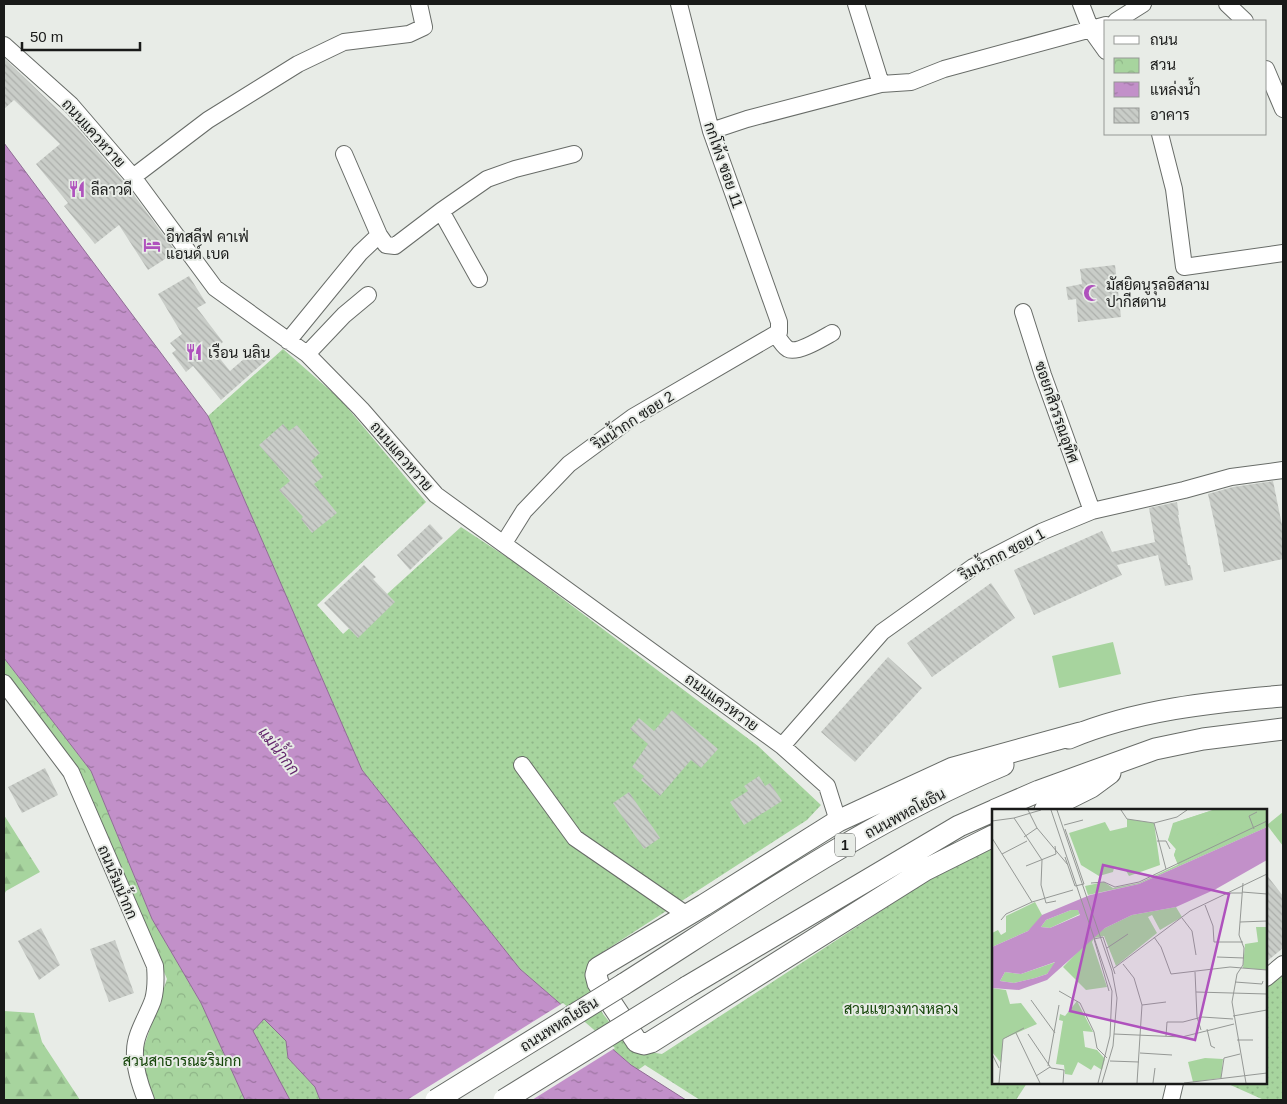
<svg xmlns="http://www.w3.org/2000/svg" width="1287" height="1104" font-family="Arial,Sarabun,sans-serif">
  <defs>
    <pattern id="grass-dots" width="8" height="8" patternUnits="userSpaceOnUse" patternTransform="scale(1.25)"><rect width="8" height="8" fill="#a7d49e"/><path d="M2 2h.1M6 6h.1" fill="none" stroke="#8fb588" stroke-width="1.8" stroke-linecap="round"/></pattern>
    <pattern id="forest-firs" width="22" height="20" patternUnits="userSpaceOnUse" patternTransform="scale(1.25)"><rect width="22" height="20" fill="#a7d49e"/><path d="M5 1l3.5 6h-7zM16 11l3.5 6h-7z" fill="#8fb588"/></pattern>
    <pattern id="park-crowns" width="20" height="18" patternUnits="userSpaceOnUse" patternTransform="scale(1.25)"><rect width="20" height="18" fill="#a7d49e"/><path d="M2 6a3 3 0 1 1 6 0M12 15a3 3 0 1 1 6 0" fill="none" stroke="#8fb588"/></pattern>
    <pattern id="water-ripples" width="26" height="14" patternUnits="userSpaceOnUse" patternTransform="scale(1.25)"><rect width="26" height="14" fill="#c290c9"/><path d="M2 4q2-2 4 0t4 0M15 11q2-2 4 0t4 0" fill="none" stroke="#9d75a2"/></pattern>
    <pattern id="building-back-hatch" width="6" height="6" patternUnits="userSpaceOnUse" patternTransform="scale(1.25)"><rect width="6" height="6" fill="#c9cdc8"/><path d="M-1 5l2 2M0 0l6 6M5-1l2 2" fill="none" stroke="#acafab"/></pattern>
  </defs>
  <rect width="100%" height="100%" fill="#e8ece7"/>
  <path fill="url(#grass-dots)" d="M 283,349 L 341,400 L 426,502 L 317,605 L 343,634 L 461,527 L 514,562 L 758,746 L 821,805 L 807,820 L 589,961 L 589,988 L 603,1014 L 626,1043 L 643,1051 L 662,1054 L 930,879 L 993,848 L 993,1083 L 1027,1083 L 1016,1100 L 700,1100 L 645,1065 L 638,1070 L 631,1065 L 520,969 L 362,770 L 208,416 Z
    M 1283,971 L 1283,1100 L 1264,1100 L 1226,1083 L 1266,1083 L 1266,985 Z
    M 264,1019 L 286,1041 L 288,1058 L 315,1087 L 320,1100 L 290,1100 L 253,1031 Z"/>
  <path fill="url(#forest-firs)" d="M 4,815 L 40,872 L 6,891 L 4,895 Z
    M 4,1011 L 34,1013 L 42,1042 L 80,1100 L 4,1100 Z"/>
  <path fill="url(#park-crowns)" d="M 4,658 L 91,771 L 152,919 L 201,1003 L 245,1100 L 147,1100 L 136,1070 L 167,979 L 79,772 L 4,679 Z"/>
  <path fill="#a7d49e" d="M 1113,642 L 1121,674 L 1059,688 L 1052,656 Z
    M 1283,812 L 1283,846 L 1267,825 Z"/>
  <path fill="url(#water-ripples)" stroke="#8f6d94" d="M 4,143 L 208,416 L 362,770 L 520,969 L 631,1065 L 686,1100 L 320,1100 L 315,1087 L 288,1058 L 286,1041 L 264,1019 L 253,1031 L 290,1100 L 245,1100 L 201,1003 L 152,919 L 91,771 L 4,658 Z"/>
  <path fill="#e8ece7" d="M 563,1003 L 615,1048 L 532,1100 L 407,1100 Z"/>
  <path fill="url(#building-back-hatch)" d="M 4,58 L 78,129 L 125,183 L 176,252 L 148,270 L 119,225 L 95,244 L 64,206 L 68,203 L 36,164 L 60,144 L 14,100 L 4,109 Z
    M 1115,265 L 1121,317 L 1078,322 L 1076,299 L 1068,300 L 1066,287 L 1082,284 L 1080,269 Z
    M 189,276 L 206,303 L 197,308 L 223,342 L 213,350 L 230,371 L 260,345 L 270,357 L 221,400 L 193,366 L 186,372 L 172,353 L 176,350 L 170,343 L 182,334 L 158,294 Z
    M 283,424 L 289,431 L 297,425 L 320,453 L 311,461 L 323,477 L 314,484 L 337,513 L 312,533 L 301,519 L 303,517 L 279,490 L 290,481 L 259,445 Z
    M 1273,481 L 1283,530 L 1283,559 L 1224,572 L 1217,534 L 1208,494 L 1233,487 Z
    M 1177,502 L 1179,515 L 1178,515 L 1188,565 L 1190,565 L 1193,580 L 1165,586 L 1158,555 L 1117,565 L 1122,575 L 1034,615 L 1014,570 L 1102,531 L 1112,552 L 1155,542 L 1149,508 Z
    M 430,524 L 443,538 L 410,570 L 397,555 Z
    M 364,565 L 376,577 L 373,579 L 395,602 L 358,638 L 324,603 Z
    M 991,583 L 1015,618 L 932,677 L 907,643 Z
    M 888,657 L 922,688 L 855,762 L 821,732 Z
    M 672,710 L 718,749 L 701,768 L 691,760 L 660,796 L 641,780 L 644,776 L 632,767 L 648,744 L 630,729 L 639,718 L 654,731 Z
    M 45,768 L 58,795 L 22,813 L 8,787 Z
    M 759,776 L 765,786 L 770,783 L 782,801 L 744,825 L 730,802 L 748,791 L 744,786 Z
    M 629,792 L 660,838 L 644,849 L 613,803 Z
    M 1266,874 L 1283,896 L 1283,948 L 1266,962 Z
    M 41,928 L 60,965 L 39,980 L 18,941 Z
    M 115,940 L 134,993 L 109,1002 L 90,949 Z"/>
  <g fill="none" stroke-linecap="round" stroke-linejoin="round">
    <g stroke="#686c68" stroke-width="18">
      <path id="minor" d="M 856,4 L 881,84
        M 1081,4 L 1091,30 L 1106,51
        M 1227,4 L 1245,21
        M 1116,21 L 1143,4
        M 4,45 L 71,105 L 133,177 L 215,288 L 307,354 L 361,409 L 436,495 L 782,746 L 827,786 L 838,821
        M 1266,69 L 1283,109
        M 711,131 L 747,119 L 881,84 L 911,82 L 944,69 L 1106,25
        M 1160,134 L 1174,189 L 1184,267 L 1283,253
        M 344,154 L 379,235
        M 133,177 L 208,120 L 298,64 L 344,42 L 409,34 L 424,27 L 419,4
        M 441,211 L 479,279
        M 1023,312 L 1043,375 L 1092,511
        M 776,334 C 779,339 783,346 788,349 C 797,354 823,338 832,333
        M 288,341 L 360,253 L 379,235 L 386,245 L 395,246 L 441,211 L 487,179 L 515,169 L 574,154
        M 307,354 L 344,315 L 368,295
        M 504,543 L 524,511 L 569,464 L 633,417 L 779,332 L 779,322 L 711,131 L 679,4
        M 4,683 L 71,772 L 155,966 C 156,978 156,989 153,1000 C 147,1017 135,1034 135,1051 C 134,1068 140,1085 146,1100
        M 782,746 L 882,632 L 973,567 L 1041,532 L 1092,511 L 1184,490 L 1231,477 L 1283,470
        M 522,765 L 575,838 L 687,915
        M 1266,978 L 1283,964
        M 1171,1100 L 1175,1083"/>
    </g>
    <g stroke="#686c68" stroke-width="23">
      <path id="major" d="M 1069,738 C 1136,710 1211,702 1283,696
        M 995,810 L 1039,791 L 1155,749 L 1203,739 L 1283,729
        M 1045,810 L 1091,787 L 1110,773
        M 993,836 L 925,870 L 651,1042 L 644,1044 L 637,1042 L 598,983 L 596,975 L 598,968 L 704,905 L 838,821 L 953,768 L 1080,733
        M 624,984 C 747,906 869,821 1003,765
        M 687,987 L 959,826 L 993,811"/>
    </g>
    <use href="#minor" stroke="#fff" stroke-width="16"/>
    <use href="#major" stroke="#fff" stroke-width="21"/>
    <g stroke="#686c68" stroke-width="23" stroke-linecap="butt">
      <path id="major-bridge" d="M 436,1100 L 624,984
        M 504,1100 L 687,987"/>
    </g>
    <use href="#major-bridge" stroke="#fff" stroke-width="21"/>
  </g>
  <defs>
    <g id="restaurant-bare" transform="scale(1.35)"><path d="M-5-6h1v4h1v-4h1v4h1v-4h1v5L-1.5 .5V6h-2V.5L-5-1ZM5-6V6H3V1.5H1.5Q1.5-4 5-6Z" fill="#af52bd" stroke="#e8ece7" stroke-width="2.5" paint-order="stroke"/></g>
    <g id="hotel-bare" transform="scale(1.35)"><path d="M-6-4.5h1.5V1H6V5H4.5V3h-9V5H-6ZM-4 0a1.8 1.8 0 1 1 3.6 0ZM.5 0V-2.5h3Q6-2.5 6 0Z" fill="#af52bd" stroke="#e8ece7" stroke-width="2.5" paint-order="stroke"/></g>
    <g id="mosque-bare" transform="scale(1.35)"><path d="M3.5-4.9A6 6 0 1 0 3.5 4.9A5 5 0 1 1 3.5-4.9Z" fill="#af52bd" stroke="#e8ece7" stroke-width="2.5" paint-order="stroke"/></g>
  </defs>
  <g fill-rule="evenodd">
    <use href="#restaurant-bare" x="77" y="189"/>
    <use href="#hotel-bare" x="152" y="245"/>
    <use href="#mosque-bare" x="1092" y="293"/>
    <use href="#restaurant-bare" x="194" y="352"/>
  </g>
  <g text-anchor="middle" dominant-baseline="central" stroke-width="4" stroke-linejoin="round" paint-order="stroke">
    <rect fill="#e8ece7" stroke="#575957" stroke-width="1" x="835" y="833.5" width="20" height="23" rx="4"/>
    <g font-size="14" font-weight="bold" fill="#191a19">
      <text x="845" y="845">1</text>
    </g>
    <g font-size="15" fill="#191a19" stroke="#e8ece7">
      <text transform="translate(94 133) rotate(48)">ถนนแควหวาย</text>
      <text transform="translate(724 165) rotate(71)">กกโท้ง ซอย 11</text>
      <text transform="translate(1057 412) rotate(71)">ซอยกสิวรรณอุทิศ</text>
      <text transform="translate(633 420) rotate(-33)">ริมน้ำกก ซอย 2</text>
      <text transform="translate(402 456) rotate(49)">ถนนแควหวาย</text>
      <text transform="translate(1002 554) rotate(-28)">ริมน้ำกก ซอย 1</text>
      <text transform="translate(722 702) rotate(36)">ถนนแควหวาย</text>
      <text transform="translate(905 813) rotate(-28)">ถนนพหลโยธิน</text>
      <text transform="translate(118 882) rotate(67)">ถนนริมน้ำกก</text>
      <text transform="translate(559 1024) rotate(-32)">ถนนพหลโยธิน</text>
    </g>
    <g font-size="15" fill="#191a19" stroke="#e8ece7" text-anchor="start">
      <text x="91" y="189">ลีลาวดี</text>
      <text x="166" y="236">อีทสลีฟ คาเฟ่<tspan x="166" dy="17">แอนด์ เบด</tspan></text>
      <text x="1106" y="284">มัสยิดนูรุลอิสลาม<tspan x="1106" dy="17">ปากีสตาน</tspan></text>
      <text x="208" y="352">เรือน นลิน</text>
    </g>
    <g font-size="15" fill="#144508" stroke="#e8ece7">
      <text x="901" y="1008">สวนแขวงทางหลวง</text>
      <text x="182" y="1060">สวนสาธารณะริมกก</text>
    </g>
    <g font-size="16" font-style="italic" fill="#63276c" stroke="#e8ece7">
      <text transform="translate(279 751) rotate(52)">แม่น้ำกก</text>
    </g>
  </g>
  <g transform="translate(992 809)">
    <rect width="275" height="275" fill="#e8ece7"/>
    <path d="M 221,1 L 275,1 L 275,15 L 186,56 L 182,46 L 184,40 L 176,31 L 185,13 ZM 43,93 L 50,106 L 47,113 L 36,122 L 0,138 L 0,124 L 6,121 L 9,126 L 14,123 L 14,107 ZM 184,98 L 190,108 L 168,121 L 160,106 L 156,108 L 165,124 L 124,157 L 112,127 L 102,129 L 100,133 L 115,178 L 94,181 L 71,158 L 99,129 L 113,119 L 140,106 ZM 79,101 L 86,101 L 88,105 L 58,119 L 49,118 L 54,111 ZM 264,118 L 275,118 L 275,161 L 251,159 L 253,135 L 266,133 ZM 64,153 L 55,165 L 43,169 L 22,174 L 8,172 L 13,163 L 29,165 ZM 85,192 L 101,223 L 91,222 L 93,238 L 105,241 L 113,250 L 110,261 L 102,256 L 99,261 L 86,253 L 80,266 L 73,265 L 72,256 L 64,255 L 71,212 L 67,211 L 68,205 L 73,207 ZM 213,249 L 231,250 L 229,269 L 201,273 L 196,253 Z" fill="#a7d49e"/>
    <path d="M 221,1 L 265,1 L 253,7 L 254,14 L 248,17 L 251,25 L 239,31 L 231,22 L 224,26 L 229,36 L 223,38 L 219,26 L 210,26 L 198,42 L 201,48 L 186,55 L 182,46 L 184,40 L 176,31 L 181,14 ZM 135,10 L 162,14 L 168,56 L 137,67 L 133,60 L 122,59 L 121,63 L 107,67 L 89,56 L 77,24 L 113,13 L 118,22 L 135,18 ZM 0,179 L 14,181 L 18,195 L 29,194 L 45,215 L 11,230 L 9,254 L 0,243 Z" fill="#a7d49e"/>
    <path d="M 275,14 L 273,19 L 147,75 L 96,86 L 93,77 L 112,73 L 121,79 L 147,74 Z" fill="#a7d49e"/>
    <path d="M 275,18 L 275,51 L 224,80 L 184,98 L 140,106 L 113,119 L 55,171 L 27,181 L 0,179 L 0,138 L 36,122 L 50,106 L 98,86 L 147,75 ZM 79,101 L 86,101 L 88,106 L 58,119 L 49,118 L 54,111 ZM 63,153 L 55,165 L 43,169 L 22,174 L 8,172 L 13,163 L 29,165 Z" fill="#c290c9" fill-rule="evenodd"/>
    <path fill="none" stroke="#959895" stroke-width="1" d="M 36,1 L 45,19 L 76,56M 59,1 L 120,182 L 118,227 L 106,274M 65,1 L 120,162 L 125,189 L 121,237 L 110,274M 129,1 L 135,10 L 162,14 L 185,8 L 195,1M 22,9 L 50,51 L 49,76 L 54,94 L 64,92M 0,12 L 22,9 L 49,1M 162,14 L 174,60M 72,16 L 91,11M 262,20 L 257,7 L 265,3M 32,28 L 45,19M 0,29 L 40,93M 165,32 L 174,32 L 178,40M 10,45 L 35,32M 73,48 L 83,77 L 92,75 L 73,20M 34,57 L 64,45 L 63,37M 99,74 L 112,73 L 123,78 L 147,73 L 275,12M 251,74 L 247,126 L 252,139 L 251,156 L 245,165 L 240,193 L 254,274M 250,83 L 275,85M 233,84 L 250,84M 213,96 L 221,117 L 222,133 L 251,133M 190,109 L 200,122 L 204,146M 9,111 L 14,105 L 40,93 L 81,81M 248,113 L 275,112M 162,128 L 169,138 L 179,165 L 238,158 L 275,161M 115,139 L 136,125M 225,148 L 252,149M 131,155 L 142,169 L 150,196 L 145,274M 122,159 L 198,102 L 275,65M 203,163 L 205,208 L 209,221M 243,173 L 270,175 L 271,172M 67,182 L 88,194 L 102,223 L 105,239 L 115,249M 117,182 L 102,130 L 111,128 L 123,165M 204,183 L 275,185M 39,191 L 63,224M 150,196 L 174,193M 241,207 L 275,201M 215,220 L 219,237 L 223,239M 24,224 L 48,274M 36,225 L 59,259 L 72,261 L 71,274M 122,225 L 190,228 L 242,215M 174,227 L 175,213 L 191,213 L 210,208 L 241,210M 245,231 L 261,231M 148,244 L 180,246M 0,245 L 7,259M 118,252 L 147,253M 56,257 L 67,196M 44,267 L 58,258M 229,269 L 232,249 L 248,245M 7,274 L 11,230 L 32,219M 161,274 L 163,259M 192,274 L 275,264"/>
    <path fill="#af52bd" fill-opacity="0.15" stroke="#af52bd" stroke-width="2.5" d="M 111,56 L 237,85 L 203,231 L 78,202 Z"/>
    <rect width="275" height="275" fill="none" stroke="#191a19" stroke-width="2.5"/>
  </g>
  <rect width="1287" height="1104" fill="none" stroke="#191a19" stroke-width="10"/>
  <rect x="1104" y="20" width="162" height="115" fill="#e8ece7" stroke="#959895"/>
  <rect x="1114" y="36" width="25" height="8" fill="#ffffff" stroke="#959895"/>
  <text x="1150" y="45" font-size="15" fill="#191a19">ถนน</text>
  <rect x="1114" y="58" width="25" height="15" fill="url(#park-crowns)" stroke="#959895"/>
  <text x="1150" y="70" font-size="15" fill="#191a19">สวน</text>
  <rect x="1114" y="82" width="25" height="15" fill="url(#water-ripples)" stroke="#959895"/>
  <text x="1150" y="95" font-size="15" fill="#191a19">แหล่งน้ำ</text>
  <rect x="1114" y="108" width="25" height="15" fill="url(#building-back-hatch)" stroke="#959895"/>
  <text x="1150" y="120" font-size="15" fill="#191a19">อาคาร</text>
  <path d="M22 42v8h118v-8" fill="none" stroke="#191a19" stroke-width="2.5"/>
  <text x="30" y="42" font-size="15" fill="#191a19" stroke="#e8ece7" stroke-width="4" paint-order="stroke">50 m</text>
</svg>
